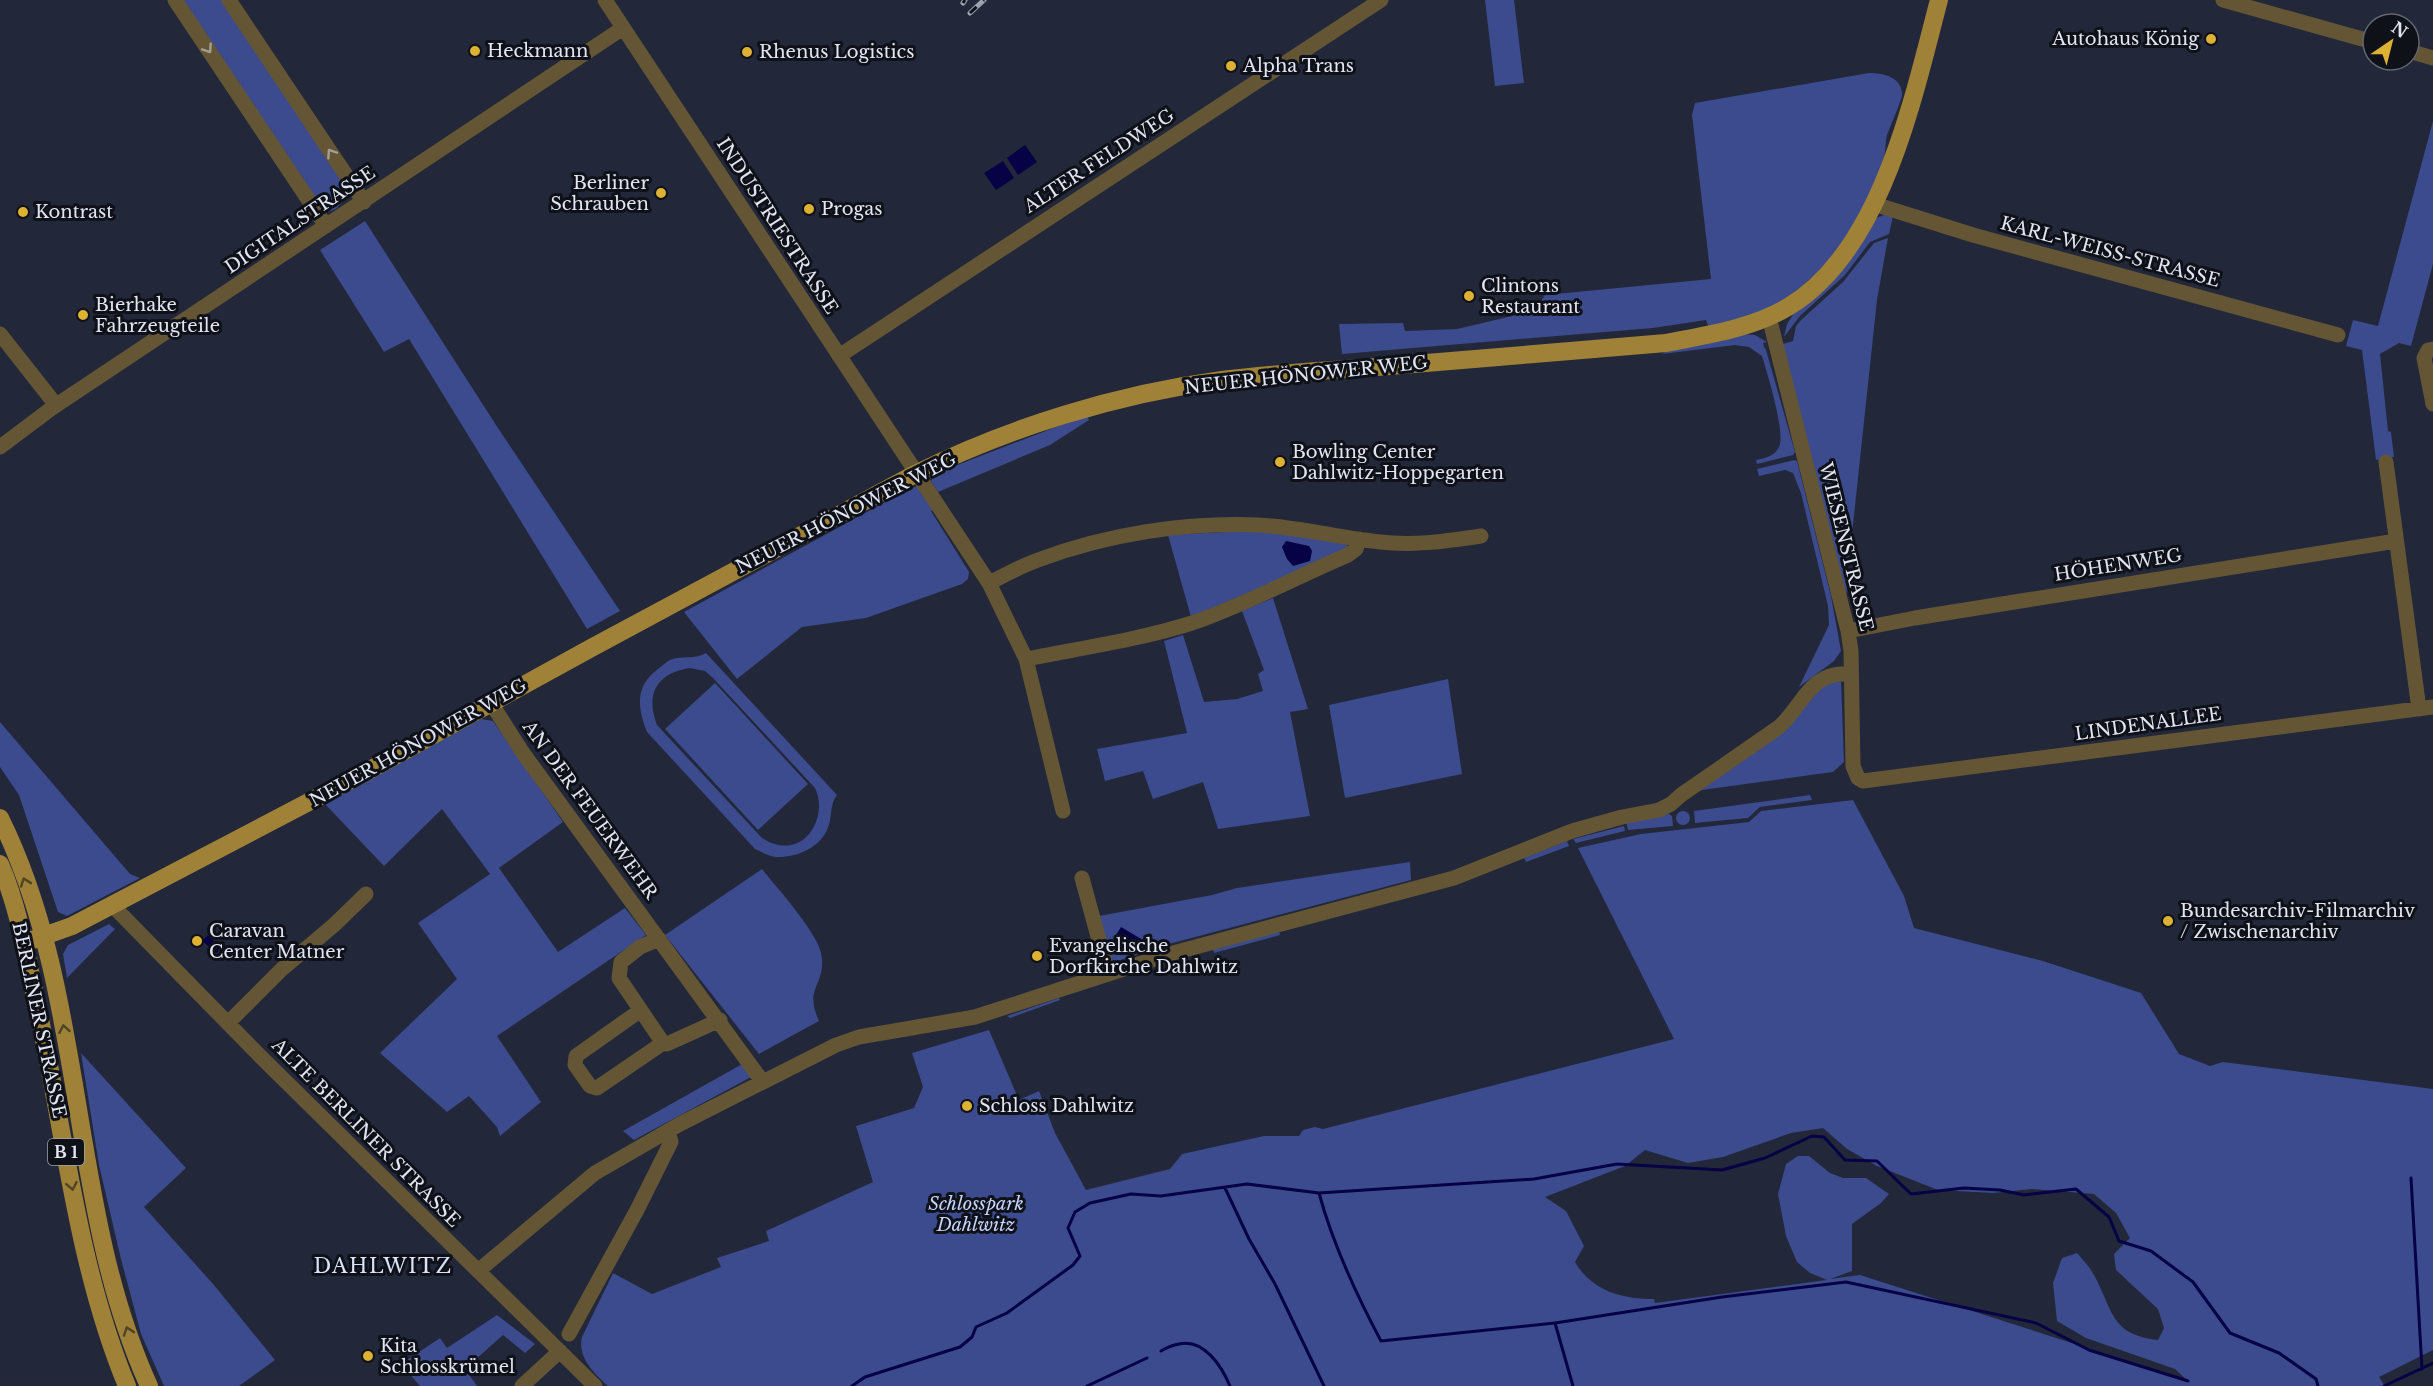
<svg xmlns="http://www.w3.org/2000/svg" width="2433" height="1386" font-family="'Libre Baskerville',serif">
  <rect width="100%" height="100%" fill="#222739"/>
  <path fill="#3b4b8d" fill-rule="evenodd" d="M 181,0 L 222,0 L 346,187 L 346,198 L 336,209 L 328,212 L 316,203 Z
    M 1485,0 L 1514,0 L 1524,83 L 1495,86 Z
    M 1869,73 C 1885,73 1903,78 1902,96 C 1898,109 1892,122 1887,135 C 1885,142 1886,150 1884,157 C 1867,210 1835,264 1790,295 C 1766,312 1737,320 1709,328 L 1706,320 L 1653,328 L 1342,354 L 1339,324 L 1403,323 L 1405,331 L 1457,329 L 1534,311 L 1545,295 L 1711,279 L 1692,115 L 1695,103 Z
    M 2433,121 L 2433,264 L 2411,346 L 2399,343 L 2380,354 L 2388,431 L 2391,432 L 2394,457 L 2376,460 L 2362,350 L 2346,346 L 2353,320 L 2378,326 Z
    M 1884,215 L 1893,216 L 1889,234 L 1870,242 L 1845,275 L 1800,316 L 1784,337 L 1787,324 L 1794,313 L 1855,253 L 1876,218 Z
    M 365,221 L 496,425 L 620,611 L 587,629 L 409,339 L 384,352 L 320,250 Z
    M 1888,238 L 1877,300 L 1850,553 L 1844,575 L 1848,577 L 1846,597 L 1783,344 L 1793,341 L 1796,326 L 1801,320 L 1843,282 L 1874,243 Z
    M 1744,334 L 1755,335 L 1767,342 L 1763,343 L 1764,347 L 1766,350 L 1795,452 L 1793,455 L 1757,464 L 1756,460 C 1765,458 1775,456 1779,447 C 1786,433 1767,373 1762,356 L 1749,347 L 1735,345 L 1662,354 L 1668,350 Z
    M 1087,415 L 1089,420 L 1050,445 L 938,492 L 931,481 L 934,474 Z
    M 1794,460 L 1797,461 L 1831,596 L 1841,651 L 1834,661 L 1799,687 L 1829,625 L 1828,606 L 1801,493 L 1793,473 L 1785,470 L 1759,476 L 1757,469 Z
    M 918,486 L 934,509 L 931,511 L 969,572 L 968,579 L 962,584 L 866,618 L 802,627 L 737,679 L 684,612 L 909,489 Z
    M 1265,530 L 1346,541 L 1348,550 L 1191,617 L 1168,535 Z
    M 1273,598 L 1308,709 L 1290,712 L 1310,816 L 1218,829 L 1203,782 L 1153,799 L 1143,771 L 1105,781 L 1097,749 L 1187,733 L 1164,641 L 1183,635 L 1204,702 L 1237,699 L 1263,691 L 1258,674 L 1264,670 L 1242,611 Z
    M 706,653 L 837,795 C 829,805 833,817 827,830 C 819,848 796,858 776,857 C 769,856 761,852 755,849 L 647,732 C 637,707 635,686 658,669 C 662,666 666,662 670,660 C 681,655 696,660 706,653 ZM 690,668 L 705,671 L 713,678 L 815,788 C 828,814 808,854 775,844 C 770,843 766,840 762,838 L 657,725 C 645,694 657,673 690,668 Z
    M 1448,679 L 1462,774 L 1345,798 L 1329,705 Z
    M 1841,680 L 1844,762 L 1833,772 L 1695,791 L 1825,682 Z
    M 715,683 L 808,784 L 758,830 L 665,729 Z
    M 481,719 L 493,721 L 563,822 L 499,868 L 558,952 L 625,908 L 646,935 L 497,1036 L 541,1102 L 500,1136 L 497,1127 L 469,1096 L 447,1112 L 380,1053 L 457,979 L 418,923 L 490,874 L 442,809 L 384,866 L 325,804 Z
    M 0,722 L 130,874 L 140,878 L 67,916 L 58,912 L 19,795 L 0,767 Z
    M 1810,795 L 1812,800 L 1760,807 L 1748,818 L 1695,823 L 1694,811 Z
    M 1853,800 L 1904,896 L 1914,928 L 2043,961 L 2141,993 L 2179,1054 L 2210,1066 L 2223,1062 L 2433,1089 L 2433,1350 L 2379,1377 L 2385,1386 L 608,1386 C 594,1373 577,1357 582,1337 L 613,1273 L 652,1294 L 721,1267 L 717,1258 L 769,1241 L 766,1231 L 873,1182 L 856,1126 L 914,1108 L 923,1087 L 912,1053 L 989,1030 L 1019,1100 L 1039,1091 L 1055,1133 L 1086,1190 L 1170,1169 L 1182,1154 L 1264,1136 L 1299,1136 L 1303,1130 L 1315,1127 L 1323,1129 L 1674,1039 L 1578,848 L 1641,834 L 1749,822 L 1761,811 ZM 1823,1128 L 1847,1149 L 1877,1166 L 1938,1190 L 1993,1193 L 2032,1189 L 2094,1194 L 2116,1213 L 2130,1238 L 2114,1254 L 2116,1270 L 2158,1309 L 2164,1328 L 2158,1340 C 2110,1334 2114,1312 2094,1275 C 2090,1267 2083,1260 2077,1253 L 2062,1258 L 2053,1283 L 2057,1321 L 2086,1338 L 2175,1369 L 2187,1380 L 1860,1275 L 1830,1279 L 1852,1271 L 1852,1224 L 1881,1203 L 1889,1194 L 1866,1178 L 1843,1178 L 1830,1173 L 1809,1156 L 1798,1156 L 1786,1164 L 1778,1194 L 1786,1236 L 1797,1262 L 1810,1273 L 1827,1280 L 1655,1303 L 1654,1299 C 1622,1299 1592,1291 1575,1262 L 1584,1246 L 1566,1211 L 1545,1197 L 1625,1166 L 1645,1150 L 1688,1163 L 1723,1157 L 1791,1133 Z
    M1676 818a7 7 0 1 1 14 0a7 7 0 1 1-14 0Z
    M 1669,814 L 1672,816 L 1673,826 L 1628,830 L 1626,821 Z
    M 1624,826 L 1625,831 L 1576,843 L 1573,839 Z
    M 1567,841 L 1569,846 L 1526,862 L 1524,858 Z
    M 1410,862 L 1411,880 L 1161,946 L 1109,964 L 1099,916 L 1212,895 L 1237,888 Z
    M 762,869 C 777,888 822,937 822,958 C 824,988 804,987 819,1021 L 759,1054 L 665,935 Z
    M 109,924 L 115,929 L 67,978 L 63,954 L 68,945 Z
    M 1279,931 L 1280,935 L 1214,953 L 1213,949 Z
    M 1059,998 L 1060,1000 L 1010,1018 L 1007,1016 Z
    M 81,1053 L 186,1168 L 144,1207 L 214,1285 L 275,1360 L 239,1386 L 164,1386 L 141,1334 L 121,1259 L 99,1165 Z
    M 744,1063 L 753,1076 L 634,1140 L 623,1131 Z
    M 497,1315 L 535,1344 L 525,1353 L 503,1335 L 465,1369 L 477,1386 L 420,1386 L 401,1364 L 440,1338 L 447,1348 Z"/>
  <path fill="#070145" d="M 1025,145 L 1037,162 L 1018,175 L 1007,158 Z
    M 1003,161 L 1014,178 L 996,190 L 984,173 Z
    M 1286,541 L 1309,546 L 1312,551 L 1310,561 L 1293,566 L 1287,559 L 1282,547 Z
    M 1121,927 L 1143,940 L 1142,946 L 1124,951 L 1120,946 L 1116,935 Z
    M 208,935 L 220,947 L 217,953 L 202,941 Z"/>
  <g fill="none" stroke-linecap="round" stroke-linejoin="round">
    <path stroke="#070145" stroke-width="3" d="M 2411,1178 L 2422,1369
      M 1225,1188 L 1249,1239 L 1275,1284 L 1324,1386
      M 1319,1193 C 1333,1245 1356,1294 1381,1341 L 1555,1323 L 1722,1297 L 1846,1282 L 2036,1323 L 2089,1350 L 2188,1381
      M 1555,1323 L 1573,1386
      M 1161,1351 C 1166,1348 1173,1345 1179,1344 C 1204,1338 1222,1367 1230,1386
      M 852,1386 L 865,1377 L 960,1347 L 972,1337 L 976,1327 L 1007,1313 L 1073,1265 L 1080,1256 L 1068,1228 L 1075,1212 L 1090,1203 L 1131,1194 L 1161,1196 L 1247,1184 L 1319,1193 L 1534,1179 L 1617,1164 L 1722,1170 L 1765,1158 L 1812,1136 L 1824,1137 L 1845,1160 L 1877,1161 L 1911,1194 L 1964,1188 L 2000,1190 L 2024,1195 L 2076,1189 L 2109,1217 L 2119,1241 L 2151,1251 L 2193,1282 L 2230,1333 L 2279,1353 L 2316,1379 L 2318,1386
      M 1087,1386 L 1147,1358
      M 2384,1386 L 2433,1363"/>
    <path stroke="#645635" stroke-width="15" d="M 175,0 L 326,226
      M 229,0 L 364,202
      M 605,0 L 989,583 L 1026,659 L 1063,811
      M 2223,0 L 2373,42
      M 2409,51 L 2433,58
      M 1874,204 L 1973,235 L 2338,335
      M 1769,317 L 1848,631 L 1851,651 L 1853,766 L 1858,778 L 1863,781 L 2433,707
      M 0,334 L 56,405
      M 2433,349 L 2428,350 L 2424,358 L 2433,404
      M 839,356 L 1381,0
      M 0,447 L 52,408 L 623,28
      M 2386,462 L 2419,709
      M 989,583 C 1005,575 1021,566 1038,560 C 1107,534 1185,522 1258,525 C 1299,527 1340,538 1380,542 C 1414,546 1448,541 1481,536
      M 1848,631 L 1915,618 L 2396,541
      M 1026,659 C 1081,648 1138,640 1192,623 C 1245,605 1296,577 1348,555 L 1356,549 L 1359,539
      M 491,703 L 523,753 L 762,1081
      M 1082,878 L 1108,973
      M 112,905 L 262,1058 L 595,1386
      M 659,939 L 640,947 L 621,962 L 619,978 L 663,1043 L 667,1044 L 720,1020
      M 641,1010 L 576,1056 L 575,1065 L 590,1086 L 597,1088 L 663,1043
      M 228,1023 L 282,969 L 334,925 L 366,894
      M 478,1271 L 595,1173 L 680,1124 L 836,1045 L 859,1037 L 975,1017 L 1173,953 L 1454,878 L 1572,831 L 1622,817 L 1659,810 L 1671,804 L 1681,795 L 1779,727 C 1805,703 1809,671 1851,674
      M 569,1334 L 637,1210 L 671,1142 L 668,1131
      M 522,1386 L 560,1351"/>
    <path stroke="#9f8238" stroke-width="18" d="M 0,818 C 88,996 67,1206 149,1386
      M 0,864 C 18,906 26,952 35,996 C 64,1126 76,1263 127,1386
      M 24,943 L 72,926 L 366,772 L 593,647 L 915,474 C 1010,427 1117,394 1222,380 C 1278,373 1334,370 1390,366 C 1482,358 1574,351 1666,343 C 1706,335 1751,329 1788,307 C 1882,251 1913,98 1939,0"/>
    <g stroke="#9ea2b0" stroke-width="5">
      <path id="rail" d="M 963,3 L 965,0
        M 970,13 L 984,0"/>
    </g>
    <use href="#rail" stroke="#0e1118" stroke-width="3" stroke-dasharray="9" stroke-linecap="butt"/>
  </g>
  <defs><path id="oneway-chevron" d="M-2-3.5L2.5 0L-2 3.5" fill="none" stroke-width="1.6" stroke-linecap="round" stroke-linejoin="round" transform="scale(1.5)"/></defs>
  <g stroke="#a29e93">
    <use href="#oneway-chevron" transform="translate(208 49) rotate(56)"/>
    <use href="#oneway-chevron" transform="translate(331 153) rotate(-124)"/>
  </g>
  <g stroke="#4f4426">
    <use href="#oneway-chevron" transform="translate(25 882) rotate(-109)"/>
    <use href="#oneway-chevron" transform="translate(64 1029) rotate(-100)"/>
    <use href="#oneway-chevron" transform="translate(72 1186) rotate(79)"/>
    <use href="#oneway-chevron" transform="translate(128 1331) rotate(-109)"/>
  </g>
  <g fill="#ddb133" stroke="#0e1118" stroke-width="2">
    <circle cx="2211" cy="39" r="6"/>
    <circle cx="475" cy="51" r="6"/>
    <circle cx="747" cy="52" r="6"/>
    <circle cx="1231" cy="66" r="6"/>
    <circle cx="661" cy="193" r="6"/>
    <circle cx="809" cy="209" r="6"/>
    <circle cx="23" cy="212" r="6"/>
    <circle cx="1469" cy="296" r="6"/>
    <circle cx="83" cy="315" r="6"/>
    <circle cx="1280" cy="462" r="6"/>
    <circle cx="2168" cy="921" r="6"/>
    <circle cx="197" cy="941" r="6"/>
    <circle cx="1037" cy="956" r="6"/>
    <circle cx="967" cy="1106" r="6"/>
    <circle cx="368" cy="1356" r="6"/>
  </g>
  <g text-anchor="middle" dominant-baseline="central" stroke-width="6" stroke-linejoin="round" paint-order="stroke">
    <rect fill="#0e1118" stroke="#a2a5b0" stroke-width="1.5" x="48" y="1139" width="36" height="26" rx="4.5"/>
    <g font-size="16" font-weight="bold" fill="#e1e5f1">
      <text x="66" y="1152">B 1</text>
    </g>
    <g font-size="18" fill="#e1e5f1" stroke="#0e1118" text-anchor="start">
      <text x="2199" y="39" text-anchor="end">Autohaus König</text>
      <text x="487" y="51">Heckmann</text>
      <text x="759" y="52">Rhenus Logistics</text>
      <text x="1243" y="66">Alpha Trans</text>
      <text x="649" y="183" text-anchor="end">Berliner<tspan x="649" dy="21">Schrauben</tspan></text>
      <text x="821" y="209">Progas</text>
      <text x="35" y="212">Kontrast</text>
      <text x="1481" y="286">Clintons<tspan x="1481" dy="21">Restaurant</tspan></text>
      <text x="95" y="305">Bierhake<tspan x="95" dy="21">Fahrzeugteile</tspan></text>
      <text x="1292" y="452">Bowling Center<tspan x="1292" dy="21">Dahlwitz-Hoppegarten</tspan></text>
      <text x="2180" y="911">Bundesarchiv-Filmarchiv<tspan x="2180" dy="21">/ Zwischenarchiv</tspan></text>
      <text x="209" y="931">Caravan<tspan x="209" dy="21">Center Matner</tspan></text>
      <text x="1049" y="946">Evangelische<tspan x="1049" dy="21">Dorfkirche Dahlwitz</tspan></text>
      <text x="979" y="1106">Schloss Dahlwitz</text>
      <text x="380" y="1346">Kita<tspan x="380" dy="21">Schlosskrümel</tspan></text>
    </g>
    <g font-size="18" fill="#e1e5f1" stroke="#0e1118">
      <text transform="translate(1099 161) rotate(-33)">ALTER FELDWEG</text>
      <text transform="translate(300 220) rotate(-34)">DIGITALSTRASSE</text>
      <text transform="translate(777 226) rotate(57)">INDUSTRIESTRASSE</text>
      <text transform="translate(2110 252) rotate(15)">KARL-WEISS-STRASSE</text>
      <text transform="translate(1306 375) rotate(-6)">NEUER HÖNOWER WEG</text>
      <text transform="translate(846 513) rotate(-27)">NEUER HÖNOWER WEG</text>
      <text transform="translate(1846 547) rotate(76)">WIESENSTRASSE</text>
      <text transform="translate(2118 565) rotate(-9)">HÖHENWEG</text>
      <text transform="translate(2148 724) rotate(-8)">LINDENALLEE</text>
      <text transform="translate(418 743) rotate(-29)">NEUER HÖNOWER WEG</text>
      <text transform="translate(590 810) rotate(54)">AN DER FEUERWEHR</text>
      <text transform="translate(39 1020) rotate(78)">BERLINER STRASSE</text>
      <text transform="translate(366 1133) rotate(45)">ALTE BERLINER STRASSE</text>
    </g>
    <g font-size="18" font-style="italic" fill="#c6d3fc" stroke="#0e1118">
      <text x="976" y="1204">Schlosspark<tspan x="976" dy="21">Dahlwitz</tspan></text>
    </g>
    <g font-size="20" letter-spacing="1.5" fill="#dbe2fa" stroke="#0e1118">
      <text x="383" y="1266">DAHLWITZ</text>
    </g>
  </g>
  <g transform="translate(2391 42) rotate(35)"><circle r="28" fill="#0e1118" stroke="#62666f" stroke-width="1.5"/>
  <path d="M0-4.5L10 22L0 15L-10 22Z" fill="#ddb133"/>
  <text y="-9" font-size="16" font-weight="bold" text-anchor="middle" fill="#e1e5f1">N</text>
  </g>
</svg>
